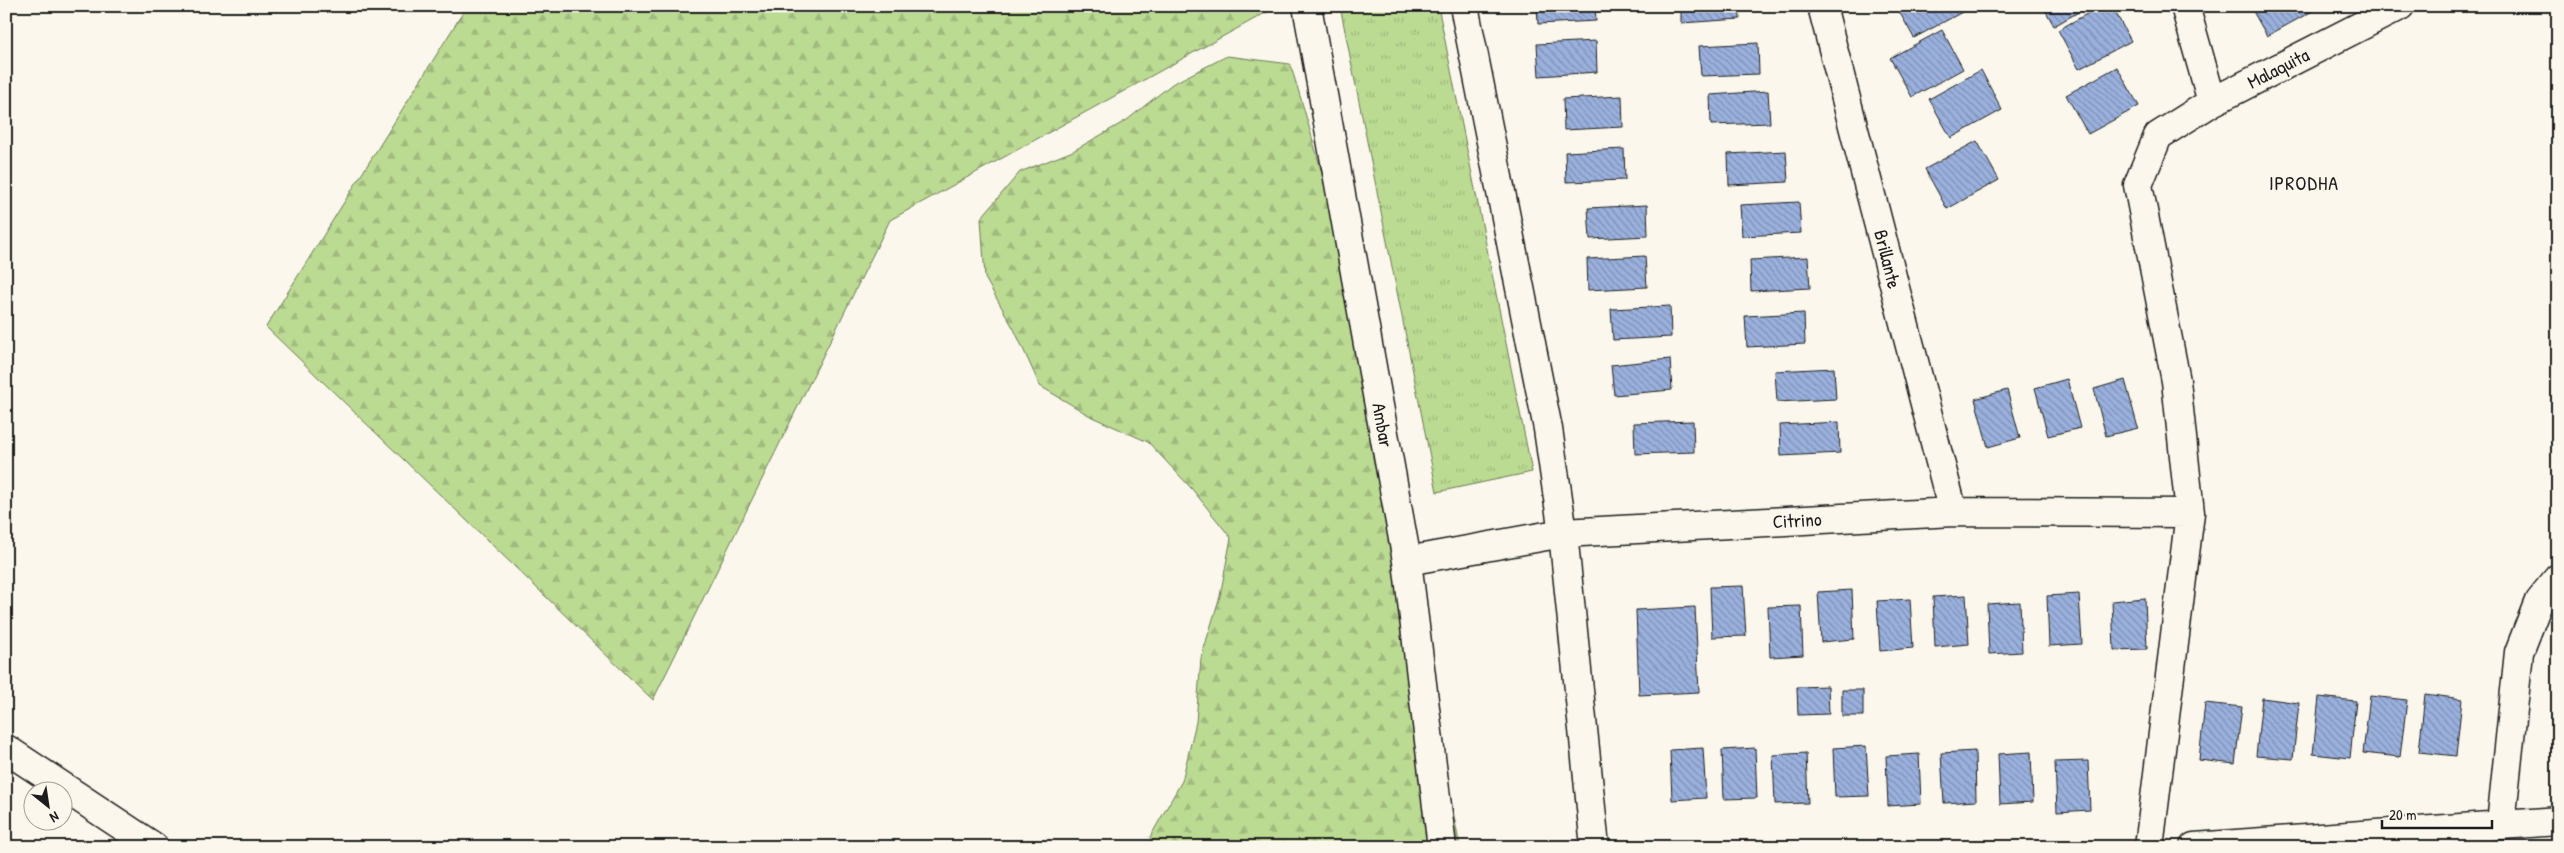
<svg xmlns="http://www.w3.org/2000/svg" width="2564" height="853" font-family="'Patrick Hand',sans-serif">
  <defs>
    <pattern id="forest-firs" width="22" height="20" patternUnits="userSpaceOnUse" patternTransform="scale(1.25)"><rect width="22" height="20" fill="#bbda92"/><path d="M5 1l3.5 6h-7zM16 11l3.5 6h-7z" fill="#a0ba7d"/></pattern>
    <pattern id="park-tufts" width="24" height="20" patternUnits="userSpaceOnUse" patternTransform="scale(1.25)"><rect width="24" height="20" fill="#bbda92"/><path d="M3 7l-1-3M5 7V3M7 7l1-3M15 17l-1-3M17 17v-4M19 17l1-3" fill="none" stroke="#a0ba7d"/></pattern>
    <pattern id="building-back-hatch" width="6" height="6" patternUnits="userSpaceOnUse" patternTransform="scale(1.25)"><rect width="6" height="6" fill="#9ab1de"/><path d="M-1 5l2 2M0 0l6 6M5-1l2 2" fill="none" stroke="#7d8fb3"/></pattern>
  </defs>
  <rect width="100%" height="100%" fill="#fbf7ec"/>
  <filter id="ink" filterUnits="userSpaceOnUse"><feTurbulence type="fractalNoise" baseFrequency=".02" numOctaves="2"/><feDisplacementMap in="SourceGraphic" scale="10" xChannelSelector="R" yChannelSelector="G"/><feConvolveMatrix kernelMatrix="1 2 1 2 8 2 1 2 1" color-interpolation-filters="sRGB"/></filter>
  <g filter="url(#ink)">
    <path fill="url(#forest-firs)" stroke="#6c7b57" d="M 467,6 L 1278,6 L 890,220 L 653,700 L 266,327 Z
      M 1227,56 L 1290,64 C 1309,121 1322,179 1341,236 L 1460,847 L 1154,847 L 1150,837 L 1182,781 L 1196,722 L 1201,658 L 1220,596 L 1231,538 L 1192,489 L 1148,442 L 1092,417 L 1040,386 L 1015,331 L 985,278 L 981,218 L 1020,172 L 1073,151 L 1127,120 L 1172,84 Z"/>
    <path fill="url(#park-tufts)" stroke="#6c7b57" d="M 1340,6 L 1438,6 L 1532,472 L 1437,492 Z"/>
    <path fill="url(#building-back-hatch)" stroke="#1c1c1c" d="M 1537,6 L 1595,6 L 1596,21 L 1538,24 Z
      M 1681,6 L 1739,6 L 1740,19 L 1681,23 Z
      M 1896,6 L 1964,6 L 1966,10 L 1914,38 Z
      M 2043,6 L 2089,6 L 2054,26 Z
      M 2101,6 L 2112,6 L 2131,41 L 2079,69 L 2058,30 Z
      M 2250,6 L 2317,6 L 2318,8 L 2267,36 Z
      M 1942,30 L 1963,69 L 1912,97 L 1890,58 Z
      M 1596,41 L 1597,72 L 1539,76 L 1537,44 Z
      M 1758,43 L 1759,74 L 1701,76 L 1699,46 Z
      M 2117,67 L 2139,106 L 2088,134 L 2066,95 Z
      M 1981,70 L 2002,110 L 1951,138 L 1929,99 Z
      M 1768,91 L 1770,123 L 1711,125 L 1710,95 Z
      M 1622,96 L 1623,127 L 1564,130 L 1563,99 Z
      M 1977,141 L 1999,180 L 1947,209 L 1925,169 Z
      M 1624,149 L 1625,180 L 1566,182 L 1565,152 Z
      M 1786,151 L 1788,182 L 1729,185 L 1728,154 Z
      M 1799,202 L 1801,233 L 1742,236 L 1740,205 Z
      M 1647,205 L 1648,236 L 1590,239 L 1588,208 Z
      M 1645,256 L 1647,287 L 1588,290 L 1587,259 Z
      M 1808,257 L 1810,288 L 1751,291 L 1750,260 Z
      M 1670,306 L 1671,337 L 1613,340 L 1611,309 Z
      M 1804,313 L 1805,344 L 1747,347 L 1745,316 Z
      M 1670,359 L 1672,390 L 1614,395 L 1611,365 Z
      M 1834,368 L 1836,399 L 1777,402 L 1775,371 Z
      M 2067,379 L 2080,428 L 2048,436 L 2035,388 Z
      M 2125,380 L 2138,428 L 2106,436 L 2094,389 Z
      M 2007,390 L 2020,438 L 1988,447 L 1975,399 Z
      M 1693,421 L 1694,452 L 1635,454 L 1634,423 Z
      M 1839,422 L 1840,453 L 1781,456 L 1780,425 Z
      M 1743,586 L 1746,636 L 1712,637 L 1710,587 Z
      M 1852,590 L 1854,639 L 1821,642 L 1818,592 Z
      M 2079,594 L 2082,644 L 2049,646 L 2047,596 Z
      M 1966,595 L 1969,644 L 1935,647 L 1933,597 Z
      M 2145,598 L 2147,649 L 2114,650 L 2112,601 Z
      M 1910,599 L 1913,648 L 1880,651 L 1877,601 Z
      M 2020,602 L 2022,652 L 1989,654 L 1987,604 Z
      M 1801,606 L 1803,655 L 1770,657 L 1768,607 Z
      M 1695,607 L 1699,692 L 1639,695 L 1636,610 Z
      M 1828,686 L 1829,714 L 1798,715 L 1797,687 Z
      M 1842,690 L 1863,690 L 1863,716 L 1842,716 Z
      M 2425,694 L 2462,699 L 2456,756 L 2419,752 Z
      M 2370,696 L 2407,700 L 2400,757 L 2363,753 Z
      M 2319,697 L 2356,701 L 2350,758 L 2313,754 Z
      M 2262,698 L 2299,703 L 2293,759 L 2256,756 Z
      M 2205,703 L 2242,707 L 2235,764 L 2199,760 Z
      M 1866,746 L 1869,796 L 1835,797 L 1833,748 Z
      M 1703,748 L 1706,798 L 1672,800 L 1670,750 Z
      M 1755,748 L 1757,798 L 1724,799 L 1722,750 Z
      M 1975,751 L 1976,801 L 1944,803 L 1941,753 Z
      M 2031,752 L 2033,802 L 2000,804 L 1998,754 Z
      M 1806,753 L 1808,803 L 1775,804 L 1773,755 Z
      M 1919,754 L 1921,804 L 1888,806 L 1886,756 Z
      M 2088,761 L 2090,810 L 2057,812 L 2055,762 Z"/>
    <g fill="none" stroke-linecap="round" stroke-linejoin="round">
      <g stroke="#1c1c1c" stroke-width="31">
        <path id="minor" d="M 1307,6 L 1407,561 L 1442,847
          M 1464,6 L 1548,429 L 1563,533 L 1595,847
          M 1822,6 L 1953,512
          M 2185,6 L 2212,102
          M 1407,561 L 1563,533 L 1953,512 L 2190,513
          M 6,749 L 154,847
          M 2501,824 L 2519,652 L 2539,601 L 2558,578
          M 2149,847 L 2190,513 L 2176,381 L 2138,185 L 2158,136 L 2212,102 L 2400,6
          M 2194,847 L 2558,821"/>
      </g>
      <use href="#minor" stroke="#fbf7ec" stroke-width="28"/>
    </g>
  </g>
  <g text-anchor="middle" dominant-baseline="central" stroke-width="4.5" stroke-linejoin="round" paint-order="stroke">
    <g font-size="19" fill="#1c1c1c" stroke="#fbf7ec">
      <text transform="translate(2278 68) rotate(-27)">Malaquita</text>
      <text transform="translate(1888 259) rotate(76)">Brillante</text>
      <text transform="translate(1383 425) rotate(80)">Ambar</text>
      <text transform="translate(1797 520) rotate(-3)">Citrino</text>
    </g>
    <g font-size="20" letter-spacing="1" fill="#1c1c1c" stroke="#fbf7ec">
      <text x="2304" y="182">IPRODHA</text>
    </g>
  </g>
  <rect width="2564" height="853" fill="none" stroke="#fbf7ec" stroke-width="25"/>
  <rect x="12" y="12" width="2539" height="828" fill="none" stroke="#1c1c1c" stroke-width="2" filter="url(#ink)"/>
  <g transform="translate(48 806) rotate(150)"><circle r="24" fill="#fbf7ec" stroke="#a29f99"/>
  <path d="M0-4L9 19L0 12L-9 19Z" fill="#1c1c1c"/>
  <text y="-8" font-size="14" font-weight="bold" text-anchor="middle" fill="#1c1c1c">N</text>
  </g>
  <path d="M2382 820v8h110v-8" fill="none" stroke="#1c1c1c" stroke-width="2.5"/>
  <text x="2389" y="820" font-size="15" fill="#1c1c1c" stroke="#fbf7ec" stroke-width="4" paint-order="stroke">20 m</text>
</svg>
